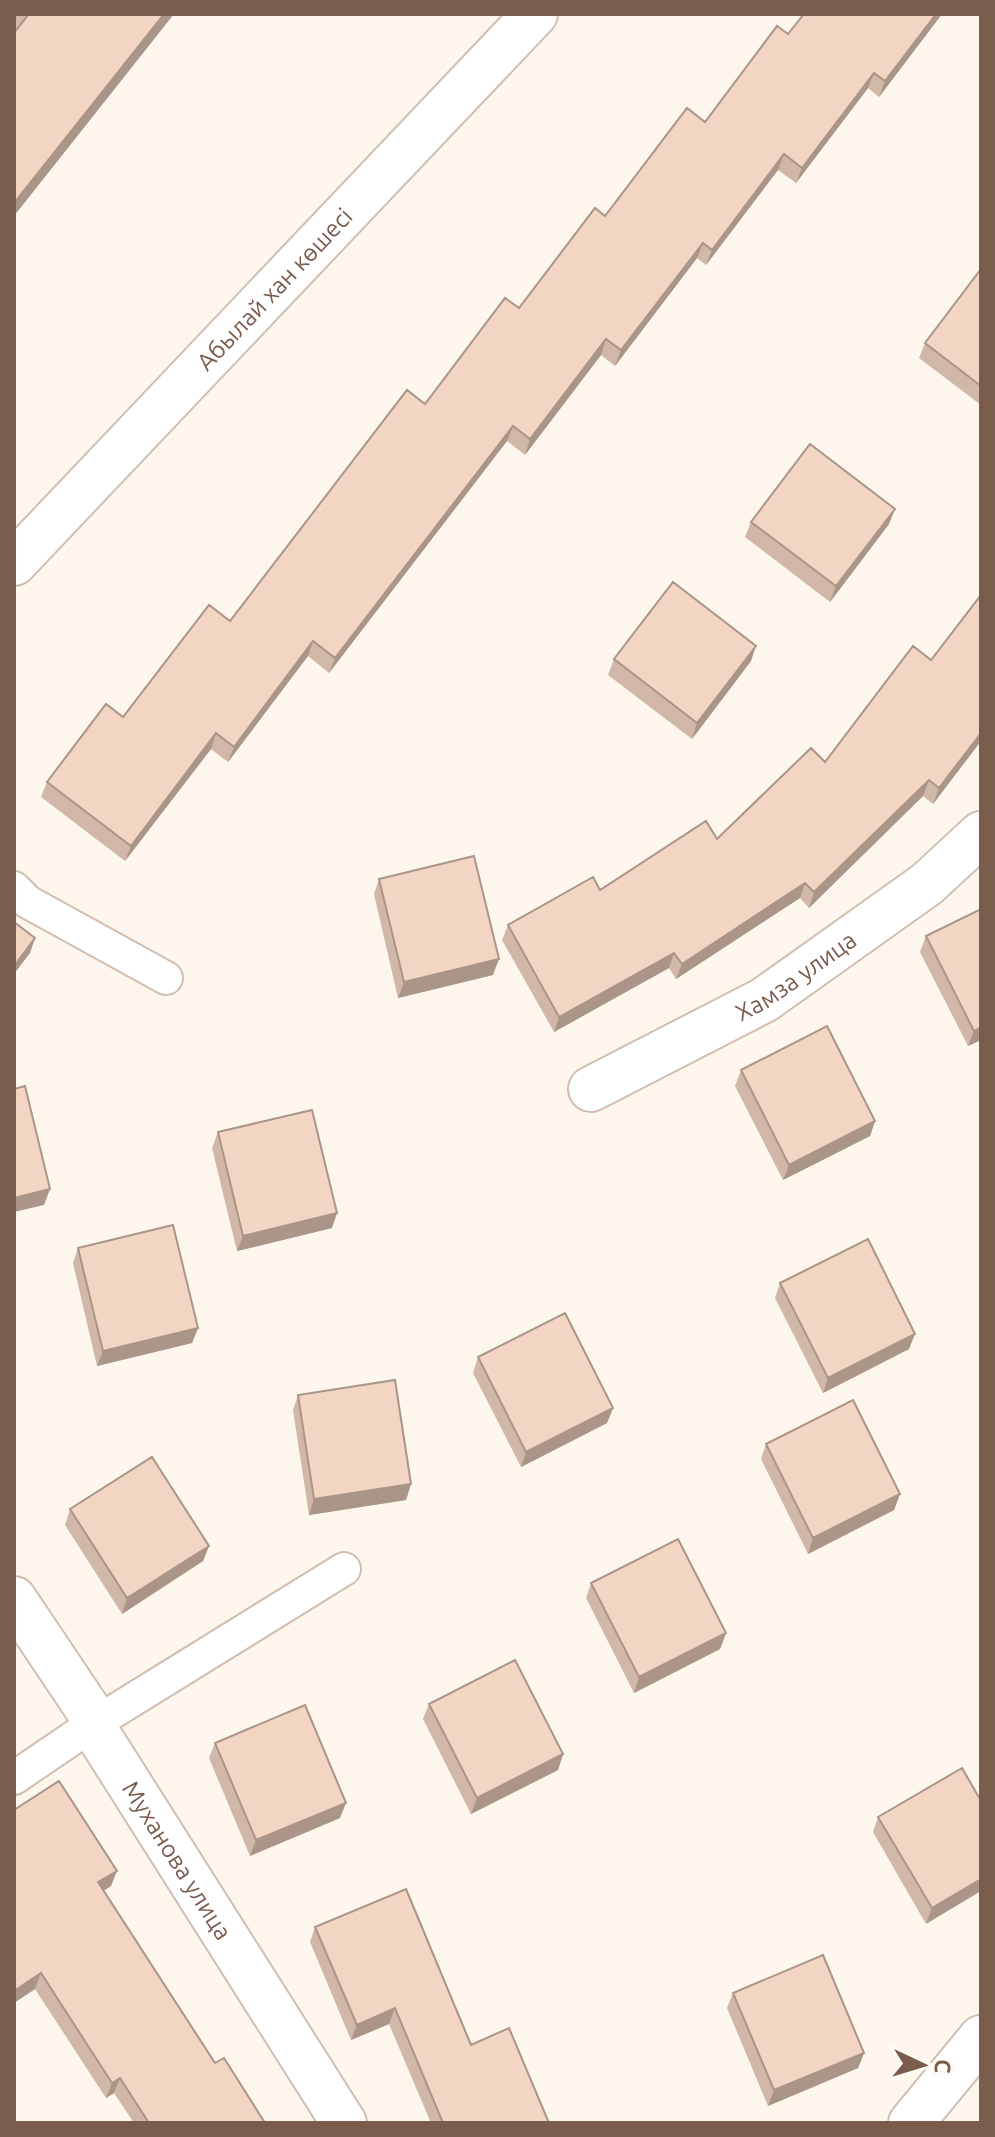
<svg xmlns="http://www.w3.org/2000/svg" width="995" height="2137" font-family="Ubuntu,sans-serif">
  <rect width="100%" height="100%" fill="#fdf6ec"/>
  <g fill="none" stroke-linecap="round" stroke-linejoin="round">
    <g stroke="#d1beb0" stroke-width="36">
      <path id="lane" d="M 14,888 L 28,902 L 166,978
        M 14,1778 L 92,1725 L 344,1569"/>
    </g>
    <g stroke="#d1beb0" stroke-width="48">
      <g id="street">
        <path id="s1" d="M 14,563 L 535,14"/>
        <path id="s2" d="M 591,1089 L 764,1000 L 927,884 L 981,834"/>
        <path id="s3" d="M 14,1599 L 93,1717 L 92,1725 L 344,2123"/>
        <path d="M 911,2123 L 981,2038"/>
      </g>
    </g>
    <use href="#lane" stroke="#fff" stroke-width="32"/>
    <use href="#street" stroke="#fff" stroke-width="44"/>
  </g>
  <path fill="#d1b7a8" d="M 14,14 L 174,14 L 15,32 Z
    M 942,14 L 879,97 L 868,88 L 796,183 L 778,170 L 706,265 L 697,258 L 615,366 L 601,355 L 525,455 L 507,441 L 329,673 L 308,656 L 228,762 L 211,749 L 125,861 L 41,797 L 47,782 L 123,717 L 230,621 L 425,404 L 519,308 L 605,216 L 705,122 L 788,34 Z
    M 981,269 L 981,405 L 919,358 L 925,343 Z
    M 751,522 L 889,524 L 830,602 L 745,537 Z
    M 981,595 L 981,741 L 933,804 L 923,796 L 809,908 L 800,898 L 676,979 L 669,968 L 554,1032 L 502,940 L 508,925 L 600,890 L 717,839 L 825,762 L 931,660 Z
    M 614,659 L 751,661 L 692,739 L 608,675 Z
    M 379,879 L 493,975 L 398,998 L 374,894 Z
    M 981,909 L 981,1040 L 968,1046 L 920,952 L 926,936 Z
    M 741,1070 L 875,1121 L 870,1136 L 783,1180 L 735,1086 Z
    M 218,1132 L 332,1228 L 237,1251 L 212,1148 Z
    M 78,1248 L 198,1328 L 192,1343 L 97,1366 L 73,1263 Z
    M 780,1283 L 909,1349 L 823,1393 L 775,1298 Z
    M 478,1357 L 613,1408 L 607,1423 L 521,1467 L 473,1373 Z
    M 298,1395 L 411,1484 L 406,1500 L 309,1515 L 293,1410 Z
    M 766,1444 L 900,1494 L 894,1510 L 808,1554 L 761,1459 Z
    M 70,1509 L 209,1546 L 203,1561 L 122,1614 L 65,1525 Z
    M 591,1583 L 726,1633 L 720,1649 L 634,1693 L 586,1598 Z
    M 429,1704 L 563,1754 L 558,1770 L 471,1814 L 423,1719 Z
    M 215,1743 L 340,1818 L 250,1856 L 209,1758 Z
    M 981,1801 L 926,1924 L 873,1832 L 878,1817 Z
    M 14,1810 L 111,1886 L 103,1891 L 215,2063 L 265,2123 L 134,2123 L 114,2093 L 106,2098 L 35,1989 L 14,2003 Z
    M 315,1927 L 471,2045 L 549,2123 L 431,2123 L 389,2024 L 351,2040 L 310,1942 Z
    M 733,1993 L 864,2053 L 858,2068 L 768,2106 L 727,2008 Z"/>
  <path fill="#aa9588" d="M 164,14 L 174,14 L 14,216 L 14,203 Z
    M 936,14 L 942,14 L 879,97 L 885,81 Z
    M 874,73 L 868,88 L 796,183 L 802,168 Z
    M 784,154 L 778,170 L 706,265 L 712,250 Z
    M 703,243 L 697,258 L 615,366 L 621,350 Z
    M 606,339 L 601,355 L 525,455 L 530,439 Z
    M 513,426 L 507,441 L 329,673 L 335,658 Z
    M 895,509 L 889,524 L 830,602 L 836,586 Z
    M 313,641 L 308,656 L 228,762 L 234,747 Z
    M 756,646 L 751,661 L 692,739 L 697,723 Z
    M 216,733 L 211,749 L 125,861 L 131,846 Z
    M 981,733 L 981,741 L 933,804 L 939,788 Z
    M 929,780 L 923,796 L 809,908 L 814,892 Z
    M 805,883 L 800,898 L 676,979 L 682,964 Z
    M 35,938 L 30,953 L 14,974 L 14,966 Z
    M 674,953 L 669,968 L 554,1032 L 559,1017 Z
    M 499,959 L 493,975 L 398,998 L 404,982 Z
    M 981,1027 L 981,1040 L 968,1046 L 974,1031 Z
    M 875,1121 L 870,1136 L 783,1180 L 789,1165 Z
    M 50,1189 L 44,1205 L 14,1212 L 14,1198 Z
    M 337,1213 L 332,1228 L 237,1251 L 243,1236 Z
    M 198,1328 L 192,1343 L 97,1366 L 103,1351 Z
    M 915,1334 L 909,1349 L 823,1393 L 828,1378 Z
    M 613,1408 L 607,1423 L 521,1467 L 526,1452 Z
    M 411,1484 L 406,1500 L 309,1515 L 314,1499 Z
    M 900,1494 L 894,1510 L 808,1554 L 813,1538 Z
    M 209,1546 L 203,1561 L 122,1614 L 127,1598 Z
    M 726,1633 L 720,1649 L 634,1693 L 639,1677 Z
    M 563,1754 L 558,1770 L 471,1814 L 477,1798 Z
    M 346,1803 L 340,1818 L 250,1856 L 256,1840 Z
    M 117,1871 L 111,1886 L 92,1898 L 98,1882 Z
    M 981,1879 L 981,1891 L 926,1924 L 932,1908 Z
    M 41,1973 L 35,1989 L 14,2003 L 14,1991 Z
    M 395,2008 L 389,2024 L 351,2040 L 357,2025 Z
    M 864,2053 L 858,2068 L 768,2106 L 774,2090 Z
    M 120,2078 L 114,2093 L 106,2098 L 112,2083 Z"/>
  <path fill="#f3d5c3" stroke="#aa9588" stroke-width="2" d="M 29,14 L 164,14 L 14,203 L 14,33 Z
    M 804,14 L 936,14 L 885,81 L 874,73 L 802,168 L 784,154 L 712,250 L 703,243 L 621,350 L 606,339 L 530,439 L 513,426 L 335,658 L 313,641 L 234,747 L 216,733 L 131,846 L 47,782 L 106,704 L 123,717 L 209,605 L 230,621 L 407,390 L 425,404 L 505,298 L 519,308 L 595,208 L 605,216 L 687,108 L 705,122 L 777,26 L 788,34 Z
    M 981,269 L 981,386 L 925,343 Z
    M 810,444 L 895,509 L 836,586 L 751,522 Z
    M 673,582 L 756,646 L 697,723 L 614,659 Z
    M 981,595 L 981,733 L 939,788 L 929,780 L 814,892 L 805,883 L 682,964 L 674,953 L 559,1017 L 508,925 L 593,877 L 600,890 L 706,821 L 717,839 L 811,748 L 825,762 L 913,646 L 931,660 Z
    M 474,856 L 499,959 L 404,982 L 379,879 Z
    M 981,909 L 981,1027 L 974,1031 L 926,936 Z
    M 14,922 L 35,938 L 14,966 Z
    M 827,1026 L 875,1121 L 789,1165 L 741,1070 Z
    M 25,1086 L 50,1189 L 14,1198 L 14,1089 Z
    M 312,1110 L 337,1213 L 243,1236 L 218,1132 Z
    M 173,1225 L 198,1328 L 103,1351 L 78,1248 Z
    M 868,1239 L 915,1334 L 828,1378 L 780,1283 Z
    M 565,1313 L 613,1408 L 526,1452 L 478,1357 Z
    M 395,1380 L 411,1484 L 314,1499 L 298,1395 Z
    M 853,1400 L 900,1494 L 813,1538 L 766,1444 Z
    M 152,1457 L 209,1546 L 127,1598 L 70,1509 Z
    M 678,1539 L 726,1633 L 639,1677 L 591,1583 Z
    M 515,1660 L 563,1754 L 477,1798 L 429,1704 Z
    M 305,1705 L 346,1803 L 256,1840 L 215,1743 Z
    M 962,1768 L 981,1801 L 981,1879 L 932,1908 L 878,1817 Z
    M 59,1781 L 117,1871 L 98,1882 L 215,2063 L 224,2058 L 265,2123 L 149,2123 L 120,2078 L 112,2083 L 41,1973 L 14,1991 L 14,1810 Z
    M 406,1889 L 471,2045 L 509,2028 L 549,2123 L 443,2123 L 395,2008 L 357,2025 L 315,1927 Z
    M 823,1955 L 864,2053 L 774,2090 L 733,1993 Z"/>
  <g text-anchor="middle" dominant-baseline="central" stroke-width="8" stroke-linejoin="round" paint-order="stroke">
    <g font-size="24" fill="#7a5c4d" stroke="#fffaf3">
      <text stroke="none"><textPath href="#s1" startOffset="378">Абылай хан көшесі</textPath></text>
      <text stroke="none"><textPath href="#s2" startOffset="234">Хамза улица</textPath></text>
      <text stroke="none"><textPath href="#s3" startOffset="310">Муханова улица</textPath></text>
    </g>
  </g>
  <rect width="995" height="2137" fill="none" stroke="#7a5c4d" stroke-width="32"/>
  <g transform="translate(923 2065) rotate(94)" stroke="#fffaf3" stroke-width="6" paint-order="stroke">
  <path d="M0-6L14 30L0 20L-14 30Z" fill="#7a5c4d"/>
  <text y="-12" font-size="22" font-weight="bold" text-anchor="middle" fill="#7a5c4d">С</text>
  </g>
</svg>
